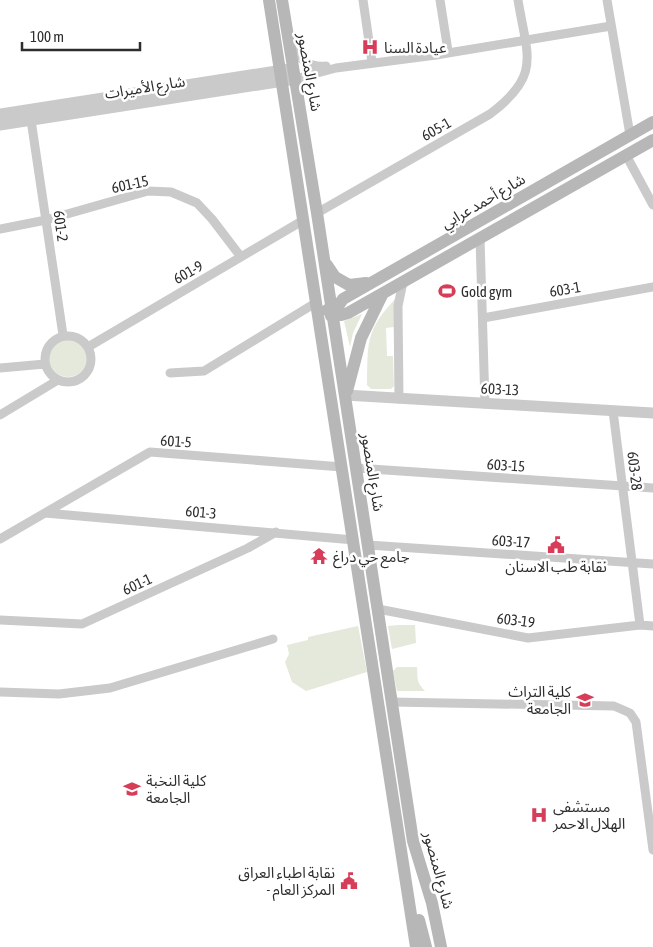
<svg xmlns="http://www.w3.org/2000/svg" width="653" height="947" font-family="'Asap Condensed','Noto Sans Arabic',sans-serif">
  <rect width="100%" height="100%" fill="#fff"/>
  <path fill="#e4e9db" d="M 396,298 L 394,306 L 394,327 L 386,328 L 387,356 L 393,356 L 394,386 L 391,389 L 371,389 L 367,385 C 368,342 365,331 396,298 Z
    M 362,314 L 353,333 L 350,347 L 344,321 Z
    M49 358a19 19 0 1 1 38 0a19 19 0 1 1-38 0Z
    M 399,625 L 415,625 L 416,643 L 392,649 L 388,626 Z
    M 358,626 L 367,672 L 306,691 L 292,682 L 285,662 L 289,654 L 287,645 L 308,640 L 308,637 Z
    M 397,667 L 417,667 C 418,681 416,681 425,691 L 397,691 L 393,671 Z"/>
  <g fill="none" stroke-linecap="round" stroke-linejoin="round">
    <path stroke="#cacaca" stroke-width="9" d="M 363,0 L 372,62
      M 440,0 L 448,51
      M 607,0 L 630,135
      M 289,46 C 300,58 308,68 326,66
      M 295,79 L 336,68 L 436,55 L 611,26
      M 31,120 L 63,335
      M 626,155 L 653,205
      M 317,213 L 490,114 C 542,75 527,56 518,0
      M 0,229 L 46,220 L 148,191 L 171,192 L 197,203 L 212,219 L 241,257
      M 480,238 L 485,404
      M 483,318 L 653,287
      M45 359a23 23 0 1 1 46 0a23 23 0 1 1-46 0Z
      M 88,347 L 302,221
      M 0,368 L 45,364
      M 170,373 L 204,371 L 317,302
      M 399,399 L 398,306 L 403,282
      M 613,411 L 640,625
      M 0,415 L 58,380
      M 356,468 L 653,488
      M 45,513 L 354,540
      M 0,539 L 150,452 L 342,467
      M 368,545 L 653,564
      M 378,609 L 528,638 L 640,625 L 653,626
      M 0,620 L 82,624 L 248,548 L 276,532
      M 0,692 L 59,694 L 110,688 L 273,639
      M 392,702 L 614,706 L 630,713 L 636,722 L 653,850"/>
    <path stroke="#cacaca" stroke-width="11" d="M 0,114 L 289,69
      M 0,125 L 290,80
      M 345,395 L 653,413"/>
    <path stroke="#b7b7b7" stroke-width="12" d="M 269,0 L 416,947
      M 282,0 L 317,213 L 413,841 L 432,903 L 441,947
      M 327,265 L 335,277 L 349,285 L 366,283
      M 327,310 L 341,315 L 348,313 L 653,140
      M 331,316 L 343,299 L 653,122
      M 347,391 L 361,338 L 382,295
      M 419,920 L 426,947"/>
  </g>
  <defs>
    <g id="hospital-bare" transform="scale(1.35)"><path d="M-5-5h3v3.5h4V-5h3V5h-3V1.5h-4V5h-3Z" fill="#d73c58" stroke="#fff" stroke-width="2.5" paint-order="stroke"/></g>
    <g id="stadium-bare" transform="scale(1.35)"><path d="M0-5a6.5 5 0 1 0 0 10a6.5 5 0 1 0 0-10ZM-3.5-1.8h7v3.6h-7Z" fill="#d73c58" stroke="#fff" stroke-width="2.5" paint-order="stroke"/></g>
    <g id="civic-bare" transform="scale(1.35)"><path d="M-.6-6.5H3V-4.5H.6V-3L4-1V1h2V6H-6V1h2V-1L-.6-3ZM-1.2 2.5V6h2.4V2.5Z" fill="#d73c58" stroke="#fff" stroke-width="2.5" paint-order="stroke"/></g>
    <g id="temple-bare" transform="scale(1.35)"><path d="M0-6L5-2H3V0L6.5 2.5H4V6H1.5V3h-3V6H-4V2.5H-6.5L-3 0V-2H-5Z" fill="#d73c58" stroke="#fff" stroke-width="2.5" paint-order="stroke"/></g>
    <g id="university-bare" transform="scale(1.35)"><path d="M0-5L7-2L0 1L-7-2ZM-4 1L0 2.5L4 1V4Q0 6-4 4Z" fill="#d73c58" stroke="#fff" stroke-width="2.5" paint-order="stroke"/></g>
  </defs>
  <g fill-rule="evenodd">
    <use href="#hospital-bare" x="370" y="47"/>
    <use href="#stadium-bare" x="447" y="291"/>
    <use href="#civic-bare" x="556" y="545"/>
    <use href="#temple-bare" x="319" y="556"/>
    <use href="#university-bare" x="585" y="700"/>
    <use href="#university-bare" x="132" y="789"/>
    <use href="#hospital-bare" x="539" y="815"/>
    <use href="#civic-bare" x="349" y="881"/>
  </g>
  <g text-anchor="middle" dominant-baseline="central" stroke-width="5" stroke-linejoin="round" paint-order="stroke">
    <g font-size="15" fill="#2d2d2d" stroke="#fff" text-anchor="start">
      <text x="384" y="47">عيادة السنا</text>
      <text x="461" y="291">Gold gym</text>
      <text x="333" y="556">جامع حي دراغ</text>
      <text x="556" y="566" text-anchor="middle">نقابة طب الاسنان</text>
      <text x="571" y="691" text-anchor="end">كلية التراث<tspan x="571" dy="17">الجامعة</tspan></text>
      <text x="146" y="780">كلية النخبة<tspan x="146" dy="17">الجامعة</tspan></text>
      <text x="553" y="806">مستشفى<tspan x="553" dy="17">الهلال الاحمر</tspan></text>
      <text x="335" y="872" text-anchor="end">نقابة اطباء العراق<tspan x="335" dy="17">- المركز العام</tspan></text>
    </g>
    <g font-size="15" fill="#2d2d2d" stroke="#fff">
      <text transform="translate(310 72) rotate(80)">شارع المنصور</text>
      <text transform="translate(145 87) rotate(-9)">شارع الأميرات</text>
      <text transform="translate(436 129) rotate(-30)">605-1</text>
      <text transform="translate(130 184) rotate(-12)">601-15</text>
      <text transform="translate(483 201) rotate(-30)">شارع أحمد عرابي</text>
      <text transform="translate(61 226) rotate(82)">601-2</text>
      <text transform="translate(188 272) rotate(-30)">601-9</text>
      <text transform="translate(565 289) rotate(-10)">603-1</text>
      <text transform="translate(500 389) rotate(3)">603-13</text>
      <text transform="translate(176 441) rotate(4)">601-5</text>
      <text transform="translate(506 465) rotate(4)">603-15</text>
      <text transform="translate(635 471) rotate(83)">603-28</text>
      <text transform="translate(373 472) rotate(81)">شارع المنصور</text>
      <text transform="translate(201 512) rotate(5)">601-3</text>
      <text transform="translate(511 541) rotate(4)">603-17</text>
      <text transform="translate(137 584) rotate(-25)">601-1</text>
      <text transform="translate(516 620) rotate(7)">603-19</text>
      <text transform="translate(439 870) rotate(75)">شارع المنصور</text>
    </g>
  </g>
  <path d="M22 42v8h118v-8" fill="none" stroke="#2d2d2d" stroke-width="2.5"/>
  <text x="30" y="42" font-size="15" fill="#2d2d2d" stroke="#ffffff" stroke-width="4" paint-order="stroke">100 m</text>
</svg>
